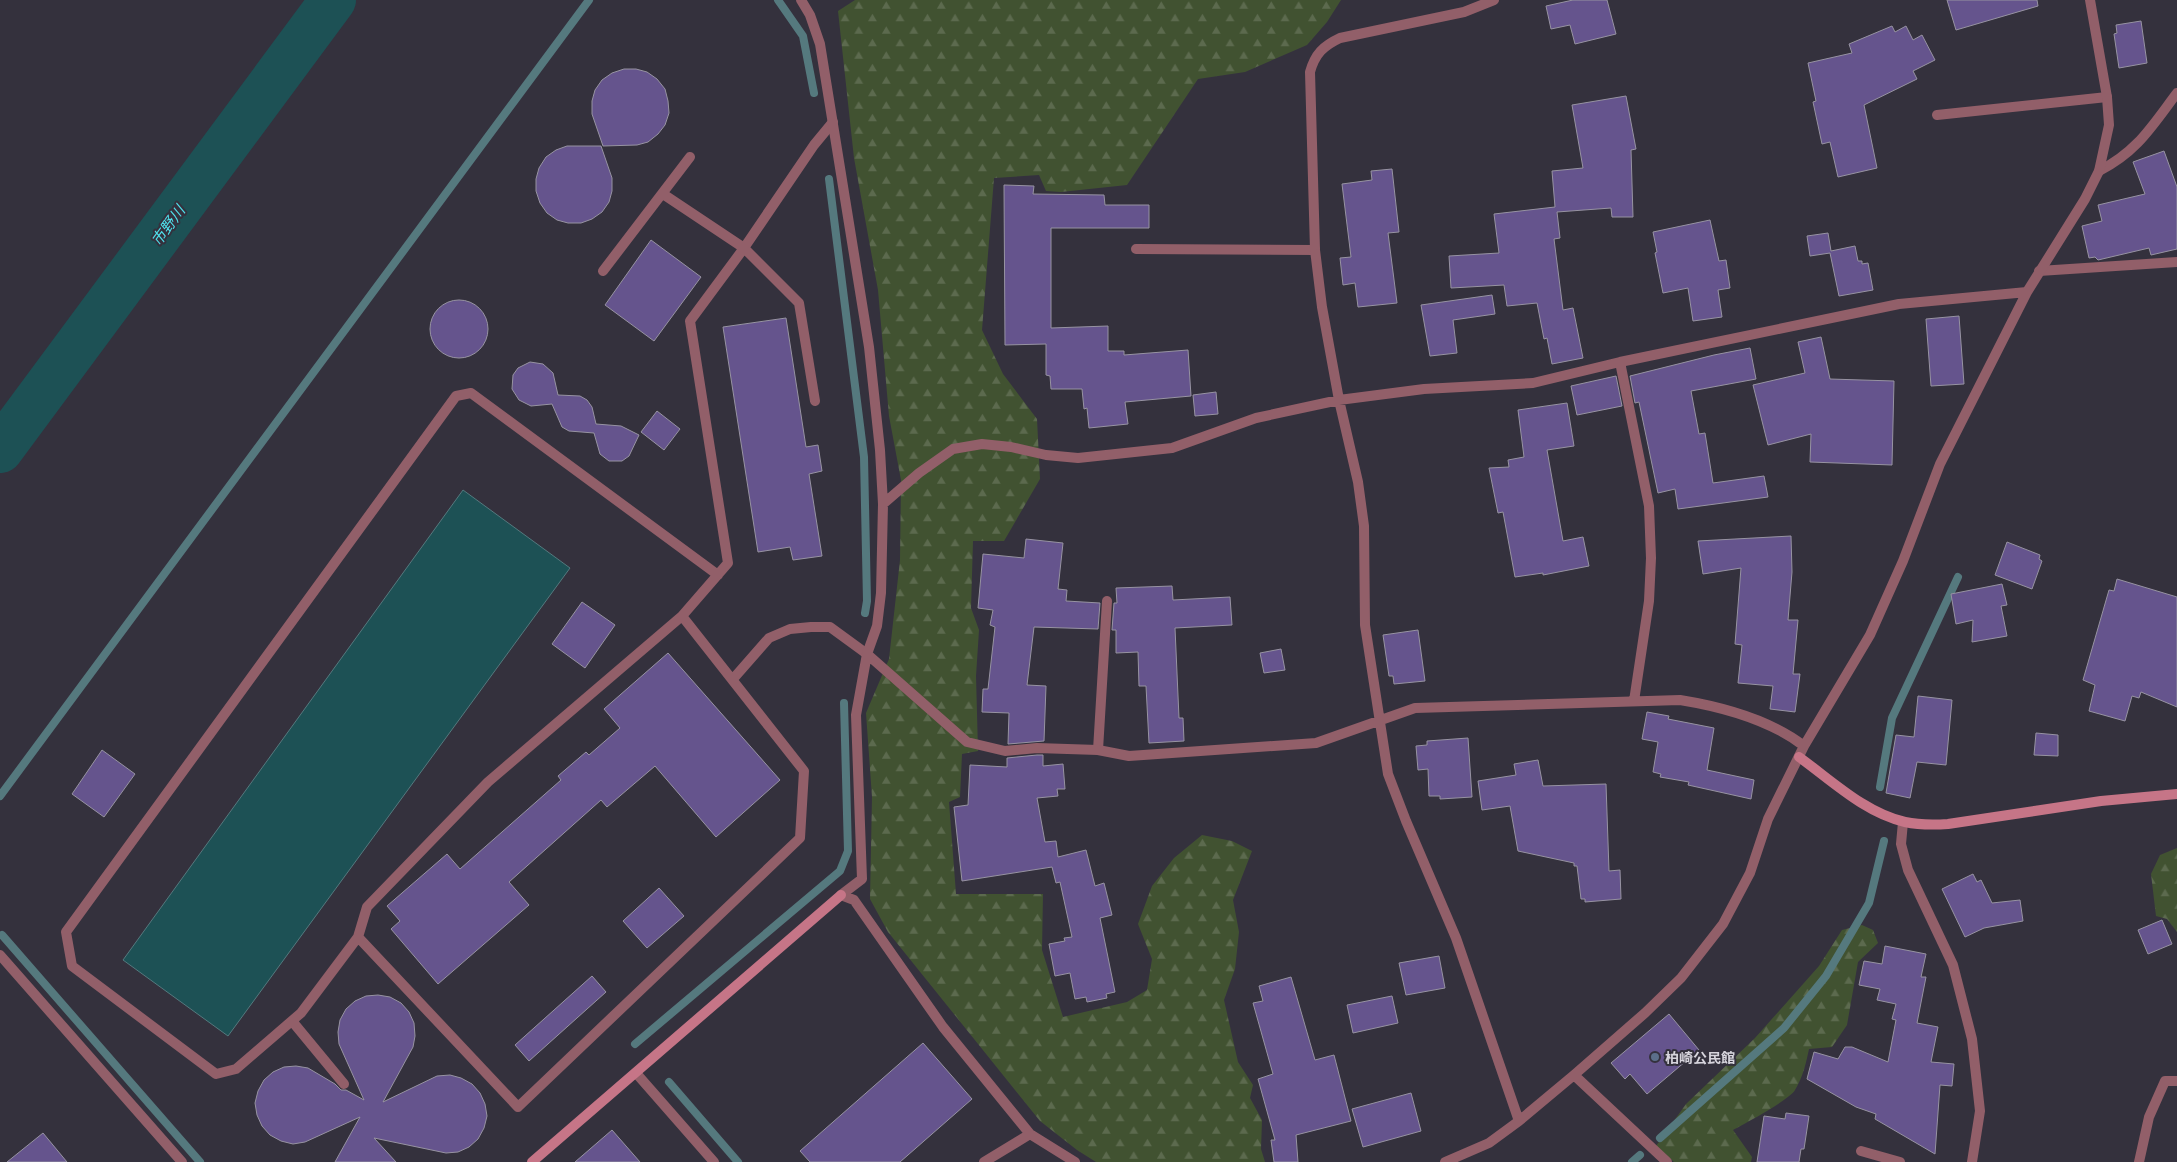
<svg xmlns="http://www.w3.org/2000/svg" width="2177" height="1162" font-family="Georgia,'Noto Sans JP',serif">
  <defs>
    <pattern id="forest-firs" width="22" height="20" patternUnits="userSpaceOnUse" patternTransform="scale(1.25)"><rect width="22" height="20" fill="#415231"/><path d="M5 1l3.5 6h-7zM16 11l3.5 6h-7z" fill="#5c6a4e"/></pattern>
  </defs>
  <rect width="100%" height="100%" fill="#34313d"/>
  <path fill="url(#forest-firs)" d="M 855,0 L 1341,0 L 1327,22 L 1307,45 L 1245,72 L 1198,79 L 1127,185 L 1061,192 L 1046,191 L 1039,175 L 994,178 L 982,330 L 1003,374 L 1037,419 L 1040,479 L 1004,541 L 973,541 L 971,608 L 979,630 L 976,676 L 978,751 L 962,754 L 960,797 L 949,802 L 956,894 L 1043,894 L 1042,950 L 1063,1017 L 1127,1002 L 1147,990 L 1152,959 L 1138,924 L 1152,886 L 1174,858 L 1202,835 L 1232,841 L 1252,851 L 1233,900 L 1239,932 L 1235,969 L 1224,1000 L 1238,1062 L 1253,1085 L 1250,1098 L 1262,1120 L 1261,1149 L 1265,1162 L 1096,1162 L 1077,1150 L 1040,1121 L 888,932 L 870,899 L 872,797 L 866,713 L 889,659 L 900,560 L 901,480 L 889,416 L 878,290 L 854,158 L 838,11 Z
    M 2177,848 L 2177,932 L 2167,919 L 2156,916 L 2151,874 L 2160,855 Z
    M 1862,925 L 1873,930 L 1878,943 L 1858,962 L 1847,1025 L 1832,1047 L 1809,1049 C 1806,1063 1803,1077 1795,1090 C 1789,1100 1746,1123 1733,1130 L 1752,1157 L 1751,1162 L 1674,1162 L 1656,1146 L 1686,1104 L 1755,1038 L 1819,966 L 1842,930 Z"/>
  <path fill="#1d5155" stroke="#55797e" d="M 463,490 L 570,568 L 228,1036 L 123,960 Z"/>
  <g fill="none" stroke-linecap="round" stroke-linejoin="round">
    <path stroke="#55797e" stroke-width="8" d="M 778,0 L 803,36 L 814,93
      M 829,179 L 864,457 L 867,601 L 865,613
      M 1880,787 L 1892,718 L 1958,577
      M 0,796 L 589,0
      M 2,935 L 200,1162
      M 635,1044 L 840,871 L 848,851 L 844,703
      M 669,1082 L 738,1162
      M 1660,1138 L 1784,1028 L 1826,976 L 1869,903 L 1884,841
      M 1632,1162 L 1640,1155"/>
    <path stroke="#1d5155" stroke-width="46" d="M 0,450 L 333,0"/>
  </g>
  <path fill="#65548d" stroke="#9793a2" d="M 1573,0 L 1607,0 L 1616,34 L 1575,44 L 1570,25 L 1551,29 L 1546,6 Z
    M 1947,0 L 2037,0 L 2038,6 L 1956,30 Z
    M 2141,21 L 2147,63 L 2119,68 L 2114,34 L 2117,33 L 2116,25 Z
    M 1892,26 L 1895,32 L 1906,26 L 1913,40 L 1922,35 L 1935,60 L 1913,71 L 1917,79 L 1864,105 L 1877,168 L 1838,177 L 1830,142 L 1822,144 L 1813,102 L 1816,101 L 1808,63 L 1852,53 L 1849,44 Z
    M 624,69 L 636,69 L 647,72 L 657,79 L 665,89 L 668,101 L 669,113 L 665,125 L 658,134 L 648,142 L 637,145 L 603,146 L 592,114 L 592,101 L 595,90 L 602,80 L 612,73 Z
    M 1626,96 L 1636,149 L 1631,150 L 1633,217 L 1612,217 L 1611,208 L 1557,212 L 1560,238 L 1554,239 L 1563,310 L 1573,308 L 1583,358 L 1552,364 L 1547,338 L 1544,339 L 1537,303 L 1507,306 L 1504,285 L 1451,288 L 1449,256 L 1499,253 L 1494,214 L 1555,207 L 1552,171 L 1583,168 L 1572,105 Z
    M 567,146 L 601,146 L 612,178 L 612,191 L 609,202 L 602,212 L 592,219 L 581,223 L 568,223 L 557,220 L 547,213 L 540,203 L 536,191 L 536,179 L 539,168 L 546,157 L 556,150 Z
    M 2164,151 L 2177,187 L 2177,249 L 2151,255 L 2149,248 L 2098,260 L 2095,257 L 2089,258 L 2082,226 L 2102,221 L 2098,205 L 2145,194 L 2133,162 Z
    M 1392,169 L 1399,232 L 1388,233 L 1397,303 L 1358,307 L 1355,283 L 1343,285 L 1340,258 L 1351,257 L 1342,184 L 1372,180 L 1371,171 Z
    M 1004,185 L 1034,186 L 1033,194 L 1104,195 L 1105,205 L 1149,205 L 1149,228 L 1051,228 L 1051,328 L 1108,326 L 1108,351 L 1124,351 L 1124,355 L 1188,350 L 1191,396 L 1125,402 L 1128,424 L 1089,428 L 1087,408 L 1084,409 L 1082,389 L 1051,389 L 1050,376 L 1046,375 L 1046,344 L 1005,345 Z
    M 1710,220 L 1719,261 L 1726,260 L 1730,288 L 1718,290 L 1722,317 L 1693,321 L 1688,288 L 1663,293 L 1655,253 L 1657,252 L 1653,232 Z
    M 1828,233 L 1831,251 L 1855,246 L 1858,261 L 1862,261 L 1862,264 L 1868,263 L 1873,290 L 1839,296 L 1830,253 L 1810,256 L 1807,236 Z
    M 651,240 L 701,277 L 654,341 L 605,305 Z
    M 1492,295 L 1495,314 L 1453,320 L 1457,353 L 1430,356 L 1421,305 Z
    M430 329a29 29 0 1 1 58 0a29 29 0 1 1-58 0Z
    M 1959,316 L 1964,384 L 1931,386 L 1926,319 Z
    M 786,318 L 806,447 L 818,445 L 822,471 L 809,474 L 822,556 L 793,560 L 790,547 L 758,552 L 723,327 Z
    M 1821,337 L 1830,379 L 1894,381 L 1892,465 L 1810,462 L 1811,434 L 1768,445 L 1753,385 L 1805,373 L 1798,342 Z
    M 1750,348 L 1756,379 L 1691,391 L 1699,434 L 1705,433 L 1713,483 L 1764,476 L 1768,497 L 1678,509 L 1675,489 L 1658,493 L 1639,402 L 1635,403 L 1630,376 L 1714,355 Z
    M 530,362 L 543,364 L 553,373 L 558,395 L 580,396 L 587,400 L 592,407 L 596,424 L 621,426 L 639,435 L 629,456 L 622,461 L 609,461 L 600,454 L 594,433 L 569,431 L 562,427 L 552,404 L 531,406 L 519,400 L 512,389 L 513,375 L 518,368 Z
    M 1616,376 L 1622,406 L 1577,415 L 1571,386 Z
    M 1216,392 L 1218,414 L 1195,416 L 1193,395 Z
    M 1567,403 L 1574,446 L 1547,450 L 1563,541 L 1583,537 L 1589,566 L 1543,575 L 1543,573 L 1515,577 L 1503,512 L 1498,513 L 1489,468 L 1509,467 L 1508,460 L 1524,457 L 1518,410 Z
    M 657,411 L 680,429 L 664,450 L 641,432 Z
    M 1791,536 L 1792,572 L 1788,620 L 1798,620 L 1793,674 L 1800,674 L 1795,712 L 1770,709 L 1773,686 L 1738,683 L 1742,645 L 1735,644 L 1741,568 L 1703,574 L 1698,541 Z
    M 1026,539 L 1063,543 L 1058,589 L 1067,590 L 1066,601 L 1100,603 L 1098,629 L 1034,627 L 1027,685 L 1046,686 L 1044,741 L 1008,744 L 1009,713 L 982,712 L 983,689 L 988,689 L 995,627 L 990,625 L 993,610 L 978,608 L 983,554 L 1024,558 Z
    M 2007,542 L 2040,555 L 2039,559 L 2042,561 L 2032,589 L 1995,575 Z
    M 2117,579 L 2177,597 L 2177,707 L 2141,692 L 2139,698 L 2132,696 L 2125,721 L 2089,711 L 2095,685 L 2083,680 L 2109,590 L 2114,591 Z
    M 2002,584 L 2007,605 L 2001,606 L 2007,636 L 1972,642 L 1973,620 L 1956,624 L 1951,594 Z
    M 1172,586 L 1173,600 L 1230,597 L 1232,625 L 1175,628 L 1179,718 L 1183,718 L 1184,741 L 1149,743 L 1146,686 L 1139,686 L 1138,652 L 1116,653 L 1116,630 L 1112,630 L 1114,603 L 1117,603 L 1116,588 Z
    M 582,602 L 615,625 L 585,668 L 552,644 Z
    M 1418,630 L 1425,681 L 1394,684 L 1393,676 L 1389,676 L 1383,635 Z
    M 1281,649 L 1285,670 L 1264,673 L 1260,653 Z
    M 668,653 L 780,780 L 716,837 L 655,766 L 607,807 L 601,800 L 509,882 L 529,905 L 438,984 L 391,929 L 400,921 L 387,906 L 447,854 L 460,869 L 561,780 L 558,776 L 586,752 L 589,755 L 620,728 L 604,709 Z
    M 1918,696 L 1952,700 L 1946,765 L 1917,762 L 1910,798 L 1886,793 L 1896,735 L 1914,737 Z
    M 1647,712 L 1669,716 L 1668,719 L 1714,728 L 1707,770 L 1754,780 L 1751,799 L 1688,785 L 1689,782 L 1660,777 L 1661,774 L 1653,772 L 1658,742 L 1642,739 Z
    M 2036,733 L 2058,735 L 2058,756 L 2034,755 Z
    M 1468,738 L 1472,797 L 1440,799 L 1440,796 L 1429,796 L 1428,769 L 1418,770 L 1416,746 L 1427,745 L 1427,741 Z
    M 102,750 L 135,774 L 104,817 L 72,794 Z
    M 1037,755 L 1043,755 L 1043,766 L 1063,764 L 1065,789 L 1057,789 L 1058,796 L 1037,798 L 1045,842 L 1056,841 L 1058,857 L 1086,850 L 1095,886 L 1104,883 L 1112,915 L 1100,918 L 1115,992 L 1106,994 L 1107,998 L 1087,1002 L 1086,997 L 1075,999 L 1070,973 L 1055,976 L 1049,944 L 1065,941 L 1064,938 L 1072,937 L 1060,882 L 1056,883 L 1052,867 L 962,881 L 954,807 L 968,805 L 970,765 L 1007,767 L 1007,758 Z
    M 1538,760 L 1543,786 L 1606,784 L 1609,871 L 1620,870 L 1621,899 L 1585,902 L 1585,899 L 1581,899 L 1577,866 L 1574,866 L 1574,863 L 1518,851 L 1510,806 L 1482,810 L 1478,781 L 1516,775 L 1514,764 Z
    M 1973,874 L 1977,882 L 1981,880 L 1992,903 L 2020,900 L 2023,921 L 1984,928 L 1965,937 L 1942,889 Z
    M 659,888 L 684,916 L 647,948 L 623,921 Z
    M 2162,920 L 2172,944 L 2148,954 L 2138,930 Z
    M 1885,946 L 1926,954 L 1921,977 L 1926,977 L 1917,1023 L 1938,1027 L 1931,1062 L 1954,1064 L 1952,1086 L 1940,1085 L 1935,1154 L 1875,1119 L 1876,1114 L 1856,1107 L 1807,1079 L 1814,1052 L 1838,1059 L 1845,1047 L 1852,1047 L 1888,1062 L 1896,1020 L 1892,1019 L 1896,1004 L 1877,1000 L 1880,989 L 1859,985 L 1864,961 L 1882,964 Z
    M 1439,956 L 1445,988 L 1406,995 L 1399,963 Z
    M 592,976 L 606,992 L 529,1061 L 515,1045 Z
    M 1291,977 L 1315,1060 L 1334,1055 L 1351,1121 L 1296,1135 L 1298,1162 L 1274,1162 L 1271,1140 L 1275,1140 L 1258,1079 L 1273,1074 L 1253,1003 L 1263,1001 L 1259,986 Z
    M 378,995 L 390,997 L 401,1003 L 409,1012 L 414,1023 L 415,1036 L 413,1047 L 383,1102 L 437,1076 L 450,1075 L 461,1078 L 472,1084 L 480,1093 L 485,1104 L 487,1116 L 484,1128 L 478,1139 L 469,1147 L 458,1152 L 446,1153 L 374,1138 L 396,1162 L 335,1162 L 360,1117 L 305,1142 L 293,1144 L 281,1141 L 270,1135 L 262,1126 L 257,1115 L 255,1103 L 258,1091 L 264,1080 L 273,1072 L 284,1067 L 296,1066 L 308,1068 L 335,1084 L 341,1090 L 346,1090 L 364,1100 L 339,1044 L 338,1032 L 340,1020 L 346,1009 L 355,1001 L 366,996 Z
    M 1392,996 L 1398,1023 L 1353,1033 L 1347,1005 Z
    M 1669,1014 L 1699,1050 L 1647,1094 L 1630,1074 L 1625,1079 L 1611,1063 Z
    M 923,1043 L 972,1099 L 900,1162 L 810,1162 L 800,1151 Z
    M 1411,1093 L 1421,1131 L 1363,1147 L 1352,1109 Z
    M 1786,1113 L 1809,1116 L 1804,1149 L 1801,1149 L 1799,1162 L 1757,1162 L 1764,1116 L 1785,1119 Z
    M 612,1130 L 640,1162 L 575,1162 Z
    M 43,1133 L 67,1162 L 7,1162 Z"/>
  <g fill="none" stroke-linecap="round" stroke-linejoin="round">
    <path stroke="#925f69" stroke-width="10" d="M 1937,115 L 2107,97
      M 2099,171 C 2137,152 2152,126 2177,93
      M 663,194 L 744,248 L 799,303 L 815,401
      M 1136,249 L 1315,250
      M 603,271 L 690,157
      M 2039,271 L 2177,262
      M 718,575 L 471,393 L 456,396 L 66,932 L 72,966 L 216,1074 L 236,1069 L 301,1013 L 358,937 L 367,907 L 488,782 L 682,616 L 728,563 L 690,321 L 744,248 L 814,145 L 833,122
      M 733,679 L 769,638 L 790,629 L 811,627 L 830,627 L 867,654
      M 1098,750 L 1107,601
      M 358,937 L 518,1107 L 800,838 L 804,771 L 682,616
      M 292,1021 L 344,1084
      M 1861,1151 L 1900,1162"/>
    <path stroke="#925f69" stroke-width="10" d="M 801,0 L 810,15 L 820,44 L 869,347 L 880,450 L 883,504 L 881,593 L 877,626 L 867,654 L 856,715 L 862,879 L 841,895
      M 1494,0 L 1464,12 L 1340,38 C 1323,46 1315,54 1310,72 L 1315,250 L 1322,307 L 1339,400 L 1358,482 L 1364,526 L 1365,625 L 1388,774 L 1406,821 L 1456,938 L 1519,1121
      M 1620,362 L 1649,506 L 1651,558 L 1649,601 L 1634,701
      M 883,504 L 919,473 L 953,449 L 982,444 L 1011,447 L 1046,455 L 1078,458 L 1172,448 L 1256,418 L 1339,400 L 1424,389 L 1533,383 L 1620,362 L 1899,304 L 2027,292
      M 867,654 L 967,742 L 1005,751 L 1037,748 L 1098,750 L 1129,756 L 1316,743 L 1415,708 L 1680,700 C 1723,707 1769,719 1804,746
      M 1903,822 L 1901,844 L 1908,870 L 1953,965 L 1972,1039 L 1980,1111 L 1972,1162
      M 841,895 L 854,900 L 943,1027 L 1030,1134 L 1075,1162
      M 0,955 L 182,1162
      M 636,1073 L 714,1162
      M 1574,1075 L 1667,1162
      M 984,1162 L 1030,1134
      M 1445,1162 L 1489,1143 L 1519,1121 L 1574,1075 L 1645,1013 L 1681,978 L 1723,924 L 1750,873 L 1768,819 L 1804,746 L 1870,635 L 1903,561 L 1940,464 L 2027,292 L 2085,199 L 2099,171 L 2109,125 L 2107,97 L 2090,0
      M 2139,1162 L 2149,1117 L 2165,1081 L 2177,1081"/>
    <path stroke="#c67587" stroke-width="10" d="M 1799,757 C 1831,780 1865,813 1905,822 C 1919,825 1933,825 1948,824 L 2101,801 L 2177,794
      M 532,1162 L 841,895"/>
  </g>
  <circle fill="#5c6f8a" stroke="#34313d" stroke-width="2" cx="1655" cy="1057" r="5"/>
  <g text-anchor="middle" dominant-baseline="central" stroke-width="4" stroke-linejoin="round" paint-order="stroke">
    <g font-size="14" font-weight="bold" fill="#d7d5dd" stroke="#34313d" text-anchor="start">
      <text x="1665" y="1057">柏崎公民館</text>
    </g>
    <g font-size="15" font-style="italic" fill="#4fe0eb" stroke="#34313d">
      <text transform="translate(167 225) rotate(-54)">市野川</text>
    </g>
  </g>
</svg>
